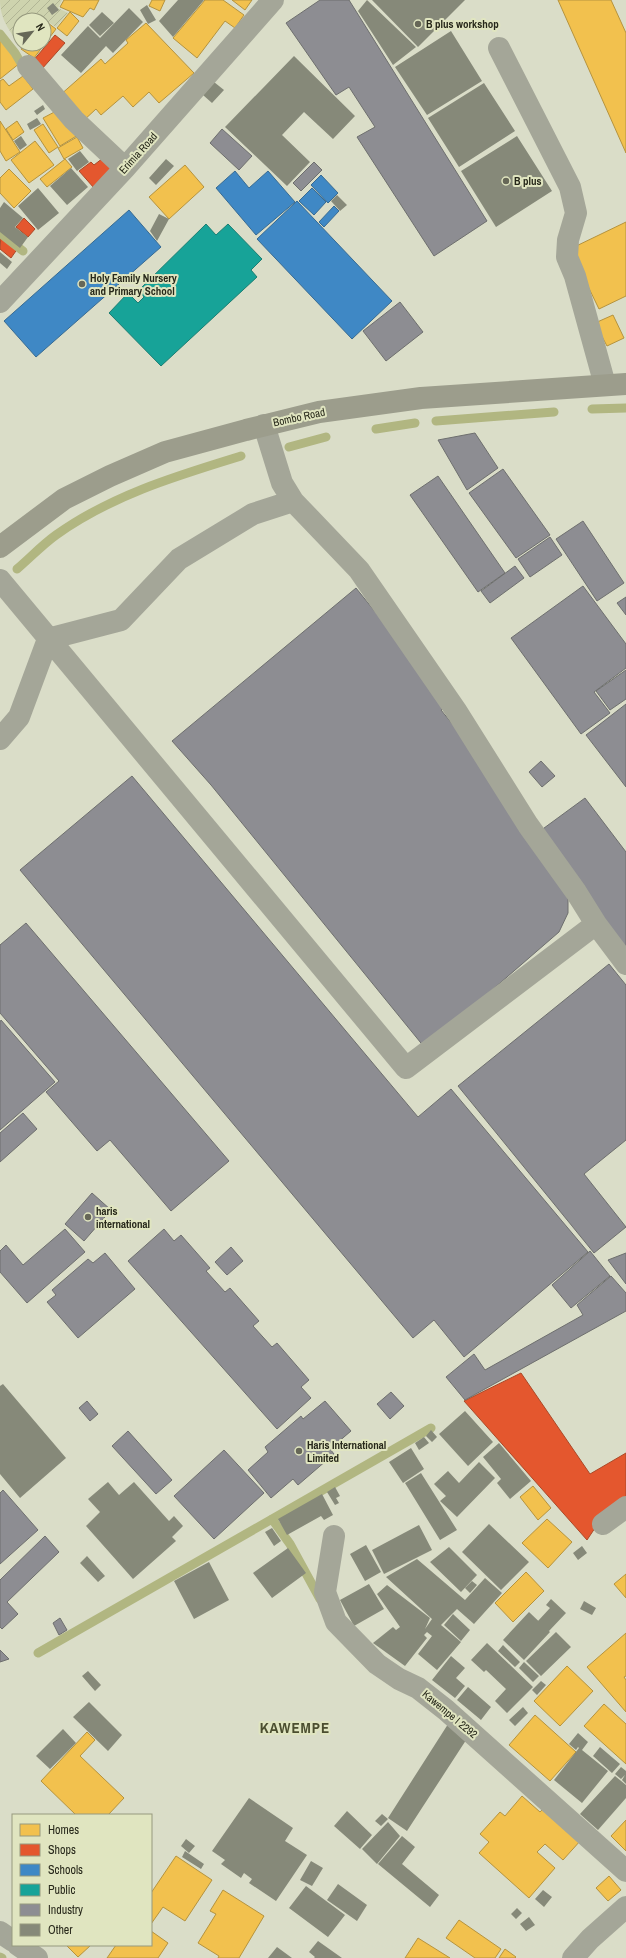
<svg xmlns="http://www.w3.org/2000/svg" width="626" height="1958" font-family="'Archivo Narrow',sans-serif">
  <defs>
    <pattern id="garden-furrows" width="10" height="10" patternUnits="userSpaceOnUse"><rect width="10" height="10" fill="#ced3ae"/><path d="M-1 1l2-2M0 10L10 0M9 11l2-2" fill="none" stroke="#b1b595"/></pattern>
  </defs>
  <rect width="100%" height="100%" fill="#daddc8"/>
  <path fill="url(#garden-furrows)" d="M 0,0 L 62,0 L 58,8 L 68,13 L 56,27 L 42,18 L 41,20 L 20,20 L 20,44 L 23,44 L 21,47 C 10,31 0,20 0,0 Z"/>
  <path fill="#f2c14e" stroke="#b5933e" d="M 64,0 L 99,0 L 94,10 L 90,8 L 83,17 L 60,7 Z
    M 152,0 L 165,0 L 160,11 L 149,6 Z
    M 205,0 L 223,0 L 244,15 L 235,28 L 225,21 L 197,58 L 173,38 Z
    M 232,0 L 252,0 L 245,10 Z
    M 558,0 L 611,0 L 626,33 L 626,153 Z
    M 70,12 L 79,21 L 67,36 L 57,28 Z
    M 44,20 L 56,29 L 34,58 L 21,49 L 25,44 L 44,44 Z
    M 146,23 L 194,73 L 159,103 L 149,92 L 133,107 L 123,96 L 101,115 L 96,109 L 82,122 L 59,96 L 101,59 L 105,64 L 128,43 L 126,40 Z
    M 0,36 L 20,63 L 0,79 Z
    M 23,76 L 33,89 L 6,110 L 0,102 L 0,81 L 3,79 L 9,86 Z
    M 62,108 L 78,135 L 60,146 L 43,118 Z
    M 0,121 L 20,152 L 6,161 L 0,151 Z
    M 17,121 L 24,132 L 13,140 L 6,129 Z
    M 43,124 L 58,147 L 49,153 L 34,130 Z
    M 77,137 L 83,148 L 64,159 L 58,148 Z
    M 35,141 L 54,165 L 29,183 L 11,160 Z
    M 65,159 L 72,167 L 47,187 L 40,179 Z
    M 185,165 L 204,187 L 169,219 L 149,197 Z
    M 9,169 L 31,191 L 14,208 L 0,193 L 0,178 Z
    M 626,222 L 626,296 L 599,309 L 570,249 Z
    M 613,315 L 624,338 L 607,346 L 595,323 Z
    M 533,1486 L 551,1508 L 538,1520 L 520,1497 Z
    M 547,1519 L 572,1542 L 548,1568 L 522,1543 Z
    M 526,1572 L 544,1591 L 513,1622 L 495,1603 Z
    M 626,1574 L 626,1598 L 614,1584 Z
    M 626,1633 L 626,1676 L 624,1677 L 626,1680 L 626,1712 L 587,1667 Z
    M 567,1666 L 593,1691 L 560,1726 L 534,1701 Z
    M 604,1704 L 626,1724 L 626,1764 L 584,1726 Z
    M 535,1715 L 576,1752 L 550,1781 L 509,1745 Z
    M 87,1732 L 95,1740 L 80,1756 L 124,1798 L 108,1815 L 76,1815 L 41,1781 Z
    M 522,1796 L 540,1812 L 545,1807 L 581,1840 L 563,1860 L 545,1844 L 537,1852 L 555,1868 L 529,1898 L 479,1853 L 489,1842 L 480,1834 L 500,1812 L 505,1816 Z
    M 626,1820 L 626,1851 L 611,1836 Z
    M 176,1856 L 212,1880 L 185,1921 L 163,1907 L 151,1924 L 151,1893 Z
    M 609,1876 L 621,1890 L 608,1901 L 596,1888 Z
    M 223,1890 L 264,1916 L 239,1958 L 218,1958 L 219,1956 L 198,1943 L 216,1914 L 210,1911 Z
    M 459,1920 L 501,1949 L 495,1958 L 475,1958 L 446,1938 Z
    M 151,1931 L 168,1943 L 158,1958 L 107,1958 L 116,1945 L 151,1945 Z
    M 418,1938 L 450,1958 L 405,1958 Z
    M 66,1945 L 91,1945 L 78,1957 Z
    M 505,1949 L 516,1957 L 515,1958 L 499,1958 Z"/>
  <path fill="#e4572e" stroke="#ab4928" d="M 55,35 L 65,43 L 41,70 L 32,62 Z
    M 103,158 L 114,171 L 94,188 L 79,171 L 91,162 L 94,165 Z
    M 24,218 L 35,229 L 28,237 L 16,227 Z
    M 1,234 L 18,248 L 11,258 L 0,249 Z
    M 521,1373 L 590,1474 L 626,1453 L 626,1500 L 605,1513 L 587,1540 L 464,1401 Z"/>
  <path fill="#3f88c5" stroke="#386b92" d="M 235,171 L 249,188 L 268,171 L 295,202 L 256,235 L 216,188 Z
    M 321,175 L 338,193 L 328,203 L 311,185 Z
    M 312,188 L 326,202 L 314,215 L 299,201 Z
    M 297,201 L 392,301 L 352,339 L 257,239 Z
    M 334,206 L 339,211 L 324,227 L 319,222 Z
    M 129,210 L 161,247 L 36,357 L 4,321 Z"/>
  <path fill="#17a398" stroke="#1c7e72" d="M 206,224 L 216,235 L 228,224 L 262,259 L 251,270 L 257,277 L 161,366 L 109,313 L 128,293 L 138,303 L 144,297 L 139,290 Z"/>
  <path fill="#8d8d92" stroke="#6e6f6e" d="M 320,0 L 349,0 L 487,221 L 434,256 L 357,137 L 375,127 L 349,87 L 336,95 L 286,23 Z
    M 222,129 L 252,156 L 239,170 L 210,143 Z
    M 314,162 L 322,170 L 301,191 L 293,183 Z
    M 400,302 L 423,332 L 386,361 L 363,331 Z
    M 475,433 L 498,468 L 467,490 L 438,440 Z
    M 503,469 L 550,535 L 516,558 L 469,493 Z
    M 438,476 L 505,573 L 478,592 L 410,495 Z
    M 583,521 L 624,583 L 597,601 L 556,539 Z
    M 550,537 L 562,555 L 530,577 L 518,559 Z
    M 515,566 L 524,578 L 490,603 L 481,591 Z
    M 583,586 L 626,644 L 626,668 L 594,692 L 610,713 L 581,734 L 511,638 Z
    M 356,588 L 434,685 L 444,708 L 441,710 L 472,748 L 568,889 L 568,913 L 559,932 L 425,1048 L 211,785 L 172,741 Z
    M 626,597 L 626,615 L 617,603 Z
    M 626,670 L 626,699 L 610,710 L 596,691 Z
    M 626,704 L 626,787 L 586,735 Z
    M 541,761 L 555,776 L 542,787 L 529,772 Z
    M 132,776 L 418,1117 L 451,1089 L 588,1252 L 464,1357 L 434,1320 L 413,1338 L 20,870 Z
    M 585,798 L 626,852 L 626,958 L 540,831 Z
    M 26,923 L 229,1161 L 171,1211 L 110,1140 L 97,1151 L 46,1092 L 59,1081 L 0,1013 L 0,945 Z
    M 609,964 L 626,985 L 626,1140 L 584,1174 L 626,1227 L 594,1253 L 458,1086 Z
    M 1,1020 L 55,1082 L 0,1130 L 0,1022 Z
    M 23,1113 L 37,1129 L 0,1162 L 0,1133 Z
    M 92,1193 L 111,1210 L 84,1241 L 65,1224 Z
    M 65,1229 L 85,1252 L 27,1303 L 0,1272 L 0,1251 L 6,1245 L 23,1265 Z
    M 164,1229 L 174,1241 L 181,1235 L 210,1268 L 206,1271 L 225,1292 L 230,1288 L 259,1321 L 253,1326 L 272,1347 L 277,1343 L 309,1380 L 301,1387 L 311,1398 L 277,1429 L 128,1261 Z
    M 231,1247 L 243,1261 L 227,1275 L 215,1262 Z
    M 590,1251 L 610,1276 L 571,1308 L 552,1285 Z
    M 105,1253 L 135,1289 L 78,1338 L 47,1302 L 56,1295 L 52,1290 L 88,1259 L 93,1263 Z
    M 626,1253 L 626,1284 L 608,1260 Z
    M 611,1276 L 626,1293 L 626,1311 L 465,1400 L 446,1377 L 474,1354 L 485,1370 L 583,1315 L 577,1305 Z
    M 391,1392 L 404,1406 L 390,1419 L 377,1404 Z
    M 87,1401 L 98,1414 L 90,1421 L 79,1408 Z
    M 325,1401 L 351,1431 L 330,1449 L 334,1454 L 298,1485 L 293,1479 L 271,1498 L 248,1470 L 268,1452 L 265,1447 L 301,1416 L 303,1419 Z
    M 128,1431 L 172,1480 L 156,1494 L 112,1446 Z
    M 224,1450 L 264,1493 L 214,1539 L 174,1496 Z
    M 3,1490 L 38,1530 L 0,1564 L 0,1493 Z
    M 45,1536 L 59,1552 L 7,1602 L 18,1614 L 2,1629 L 0,1627 L 0,1580 Z
    M 60,1618 L 67,1630 L 59,1635 L 53,1623 Z
    M 0,1650 L 9,1659 L 0,1662 Z"/>
  <g fill="none" stroke-linecap="round" stroke-linejoin="round">
    <path stroke="#b1b681" stroke-width="9" d="M 0,34 L 15,53 L 25,70
      M 0,233 L 23,251
      M 592,409 L 626,408
      M 436,421 L 554,412
      M 376,429 L 415,423
      M 289,447 L 326,437
      M 17,569 C 30,558 42,545 56,535 C 112,495 176,476 241,456
      M 272,1519 L 290,1544 L 320,1599
      M 38,1653 L 431,1428
      M 0,1957 L 2,1958"/>
  </g>
  <path fill="#868979" d="M 178,0 L 204,0 L 173,37 L 159,21 Z
    M 367,0 L 416,47 L 393,65 L 358,11 Z
    M 372,0 L 465,0 L 418,47 Z
    M 53,3 L 59,10 L 52,15 L 47,8 Z
    M 147,5 L 156,20 L 148,24 L 140,10 Z
    M 129,8 L 143,22 L 113,53 L 106,46 L 81,73 L 61,55 L 88,26 L 100,38 Z
    M 102,12 L 114,23 L 100,36 L 89,25 Z
    M 451,31 L 482,81 L 427,115 L 395,67 Z
    M 294,56 L 355,116 L 333,139 L 304,112 L 282,135 L 310,162 L 287,186 L 225,127 Z
    M 214,82 L 224,90 L 212,103 L 203,95 Z
    M 484,83 L 515,131 L 459,167 L 428,118 Z
    M 43,105 L 45,109 L 37,115 L 34,111 Z
    M 37,118 L 41,124 L 30,130 L 27,124 Z
    M 21,136 L 27,145 L 20,150 L 14,141 Z
    M 517,136 L 552,191 L 496,227 L 461,171 Z
    M 80,151 L 89,162 L 77,171 L 68,159 Z
    M 166,159 L 174,166 L 156,185 L 149,178 Z
    M 71,168 L 88,187 L 67,205 L 50,186 Z
    M 38,188 L 59,213 L 38,230 L 18,206 Z
    M 337,195 L 347,205 L 340,211 L 331,201 Z
    M 4,202 L 23,218 L 15,227 L 28,237 L 20,248 L 0,232 L 0,208 Z
    M 159,214 L 169,219 L 157,241 L 150,231 Z
    M 0,252 L 12,262 L 7,269 L 0,263 Z
    M 3,1384 L 66,1458 L 20,1498 L 0,1474 L 0,1386 Z
    M 465,1411 L 493,1442 L 468,1466 L 439,1434 Z
    M 431,1430 L 437,1437 L 432,1442 L 426,1436 Z
    M 424,1437 L 429,1443 L 419,1450 L 415,1443 Z
    M 499,1443 L 531,1481 L 510,1499 L 497,1483 L 501,1479 L 483,1457 Z
    M 411,1448 L 424,1469 L 403,1483 L 389,1462 Z
    M 479,1462 L 495,1478 L 457,1517 L 440,1501 L 446,1496 L 434,1484 L 448,1471 L 459,1483 Z
    M 421,1473 L 457,1530 L 440,1540 L 405,1483 Z
    M 108,1482 L 119,1495 L 134,1482 L 169,1521 L 174,1516 L 183,1526 L 172,1537 L 176,1541 L 133,1579 L 86,1526 L 100,1512 L 88,1499 Z
    M 335,1487 L 340,1496 L 336,1498 L 339,1503 L 335,1505 L 327,1492 Z
    M 322,1494 L 333,1515 L 324,1520 L 321,1516 L 287,1535 L 278,1519 Z
    M 489,1524 L 529,1562 L 501,1590 L 462,1552 Z
    M 419,1525 L 432,1550 L 384,1574 L 372,1550 Z
    M 272,1528 L 281,1541 L 274,1546 L 265,1532 Z
    M 366,1545 L 381,1572 L 365,1581 L 350,1554 Z
    M 582,1546 L 587,1553 L 578,1560 L 573,1553 Z
    M 449,1547 L 477,1575 L 461,1592 L 430,1562 Z
    M 288,1548 L 306,1573 L 272,1598 L 253,1573 Z
    M 87,1556 L 105,1576 L 98,1582 L 80,1563 Z
    M 417,1559 L 465,1600 L 485,1578 L 502,1593 L 474,1624 L 457,1609 L 441,1625 L 461,1642 L 437,1670 L 418,1654 L 432,1636 L 427,1632 L 424,1635 L 427,1638 L 405,1666 L 373,1643 L 393,1627 L 396,1630 L 400,1627 L 377,1594 L 387,1585 L 430,1618 L 425,1629 L 432,1619 L 386,1577 Z
    M 209,1562 L 229,1600 L 194,1619 L 174,1581 Z
    M 472,1581 L 477,1585 L 470,1593 L 465,1588 Z
    M 369,1584 L 384,1609 L 354,1626 L 340,1600 Z
    M 551,1599 L 566,1613 L 549,1631 L 538,1621 L 550,1608 L 546,1605 Z
    M 584,1601 L 596,1608 L 592,1615 L 580,1609 Z
    M 529,1612 L 550,1632 L 524,1660 L 503,1640 Z
    M 453,1614 L 470,1630 L 461,1641 L 444,1625 Z
    M 556,1632 L 571,1647 L 541,1676 L 526,1661 Z
    M 487,1643 L 533,1687 L 507,1713 L 495,1701 L 506,1689 L 486,1670 L 484,1672 L 471,1660 Z
    M 503,1645 L 520,1662 L 515,1667 L 498,1651 Z
    M 451,1656 L 465,1668 L 456,1678 L 465,1686 L 455,1698 L 432,1680 Z
    M 524,1662 L 539,1676 L 533,1682 L 519,1668 Z
    M 88,1671 L 101,1685 L 95,1691 L 82,1676 Z
    M 541,1681 L 546,1685 L 537,1695 L 532,1690 Z
    M 468,1687 L 491,1707 L 481,1720 L 457,1700 Z
    M 89,1702 L 122,1735 L 108,1751 L 73,1717 Z
    M 523,1707 L 528,1713 L 515,1726 L 509,1720 Z
    M 450,1721 L 470,1734 L 407,1831 L 388,1818 Z
    M 63,1729 L 76,1743 L 50,1769 L 36,1756 Z
    M 578,1733 L 588,1742 L 582,1750 L 608,1771 L 582,1803 L 554,1780 L 579,1748 L 578,1747 L 576,1750 L 569,1744 Z
    M 600,1747 L 620,1764 L 612,1773 L 593,1756 Z
    M 621,1767 L 626,1771 L 626,1784 L 622,1780 L 625,1775 L 621,1779 L 615,1774 Z
    M 615,1776 L 626,1785 L 626,1798 L 598,1830 L 580,1814 Z
    M 249,1798 L 293,1828 L 285,1841 L 307,1855 L 276,1901 L 249,1883 L 252,1879 L 244,1873 L 241,1878 L 221,1864 L 225,1860 L 212,1851 Z
    M 347,1811 L 372,1835 L 360,1849 L 334,1826 Z
    M 382,1814 L 388,1819 L 381,1826 L 375,1821 Z
    M 388,1822 L 400,1836 L 377,1864 L 362,1849 Z
    M 402,1836 L 415,1847 L 402,1864 L 439,1895 L 430,1907 L 378,1864 Z
    M 186,1839 L 195,1846 L 189,1853 L 181,1846 Z
    M 185,1851 L 204,1864 L 201,1869 L 182,1857 Z
    M 311,1861 L 323,1868 L 312,1886 L 300,1880 Z
    M 338,1884 L 367,1905 L 357,1921 L 327,1900 Z
    M 306,1886 L 345,1915 L 328,1937 L 289,1908 Z
    M 543,1890 L 552,1897 L 544,1907 L 535,1899 Z
    M 517,1908 L 522,1913 L 516,1919 L 511,1914 Z
    M 529,1917 L 535,1925 L 526,1931 L 520,1924 Z
    M 318,1941 L 342,1958 L 314,1958 L 315,1957 L 309,1952 Z
    M 277,1947 L 292,1958 L 268,1958 Z"/>
  <g fill="none" stroke-linecap="round" stroke-linejoin="round">
    <path stroke="#a4a698" stroke-width="22" d="M 499,48 L 570,187 L 576,213 L 568,240 L 567,257 L 575,276 L 605,385
      M 28,66 L 74,120 L 125,168
      M 0,302 L 125,168 L 273,0
      M 0,580 L 406,1068 L 596,924 L 576,892 L 528,825 L 457,712 L 359,570 L 293,501
      M 0,739 L 19,717 L 48,639 L 121,620 L 179,559 L 253,514 L 293,501 L 282,483 L 264,425
      M 596,924 L 626,964
      M 603,1524 L 626,1507
      M 334,1536 L 325,1592 L 336,1622 L 377,1664 L 399,1679 L 418,1688 L 446,1710 L 626,1871
      M 0,1932 L 13,1941
      M 18,1945 L 37,1958
      M 573,1958 L 590,1939 L 626,1907"/>
    <path stroke="#9c9d8c" stroke-width="22" d="M 0,547 L 64,499 L 110,476 L 165,452 L 246,430 L 319,412 L 421,398 L 626,384"/>
  </g>
  <g fill="#666757" stroke="#e0e5c0" stroke-width="1.5">
    <circle cx="418" cy="24" r="4"/>
    <circle cx="506" cy="181" r="4"/>
    <circle cx="82" cy="284" r="4"/>
    <circle cx="88" cy="1217" r="4"/>
    <circle cx="299" cy="1451" r="4"/>
  </g>
  <g text-anchor="middle" dominant-baseline="central" stroke-width="4" stroke-linejoin="round" paint-order="stroke">
    <g font-size="11" font-weight="bold" fill="#27281a" stroke="#e0e5c0" text-anchor="start">
      <text x="426" y="24">B plus workshop</text>
      <text x="514" y="181">B plus</text>
      <text x="90" y="278">Holy Family Nursery<tspan x="90" dy="13">and Primary School</tspan></text>
      <text x="96" y="1211">haris<tspan x="96" dy="13">international</tspan></text>
      <text x="307" y="1445">Haris International<tspan x="307" dy="13">Limited</tspan></text>
    </g>
    <g font-size="11" fill="#27281a" stroke="#e0e5c0">
      <text transform="translate(138 153) rotate(-48)">Erimia Road</text>
      <text transform="translate(299 417) rotate(-12)">Bombo Road</text>
      <text transform="translate(450 1714) rotate(40)">Kawempe I 2292</text>
    </g>
    <g font-size="15" font-weight="bold" letter-spacing="1" fill="#4b4e2f" stroke="#e0e5c0">
      <text x="295" y="1727">KAWEMPE</text>
    </g>
  </g>
  <rect x="12" y="1814" width="140" height="132" fill="#e0e5c0" stroke="#96997e"/>
  <rect x="20" y="1824" width="20" height="12" fill="#f2c14e" stroke="#96997e"/>
  <text x="48" y="1834" font-size="12" fill="#27281a">Homes</text>
  <rect x="20" y="1844" width="20" height="12" fill="#e4572e" stroke="#96997e"/>
  <text x="48" y="1854" font-size="12" fill="#27281a">Shops</text>
  <rect x="20" y="1864" width="20" height="12" fill="#3f88c5" stroke="#96997e"/>
  <text x="48" y="1874" font-size="12" fill="#27281a">Schools</text>
  <rect x="20" y="1884" width="20" height="12" fill="#17a398" stroke="#96997e"/>
  <text x="48" y="1894" font-size="12" fill="#27281a">Public</text>
  <rect x="20" y="1904" width="20" height="12" fill="#8d8d92" stroke="#96997e"/>
  <text x="48" y="1914" font-size="12" fill="#27281a">Industry</text>
  <rect x="20" y="1924" width="20" height="12" fill="#868979" stroke="#96997e"/>
  <text x="48" y="1934" font-size="12" fill="#27281a">Other</text>
  <g transform="translate(32 32) rotate(60)"><circle r="19" fill="#e0e5c0" stroke="#96997e"/>
  <path d="M0-3L7 15L0 10L-7 15Z" fill="#666757"/>
  <text y="-6" font-size="11" font-weight="bold" text-anchor="middle" fill="#27281a">N</text>
  </g>
</svg>
